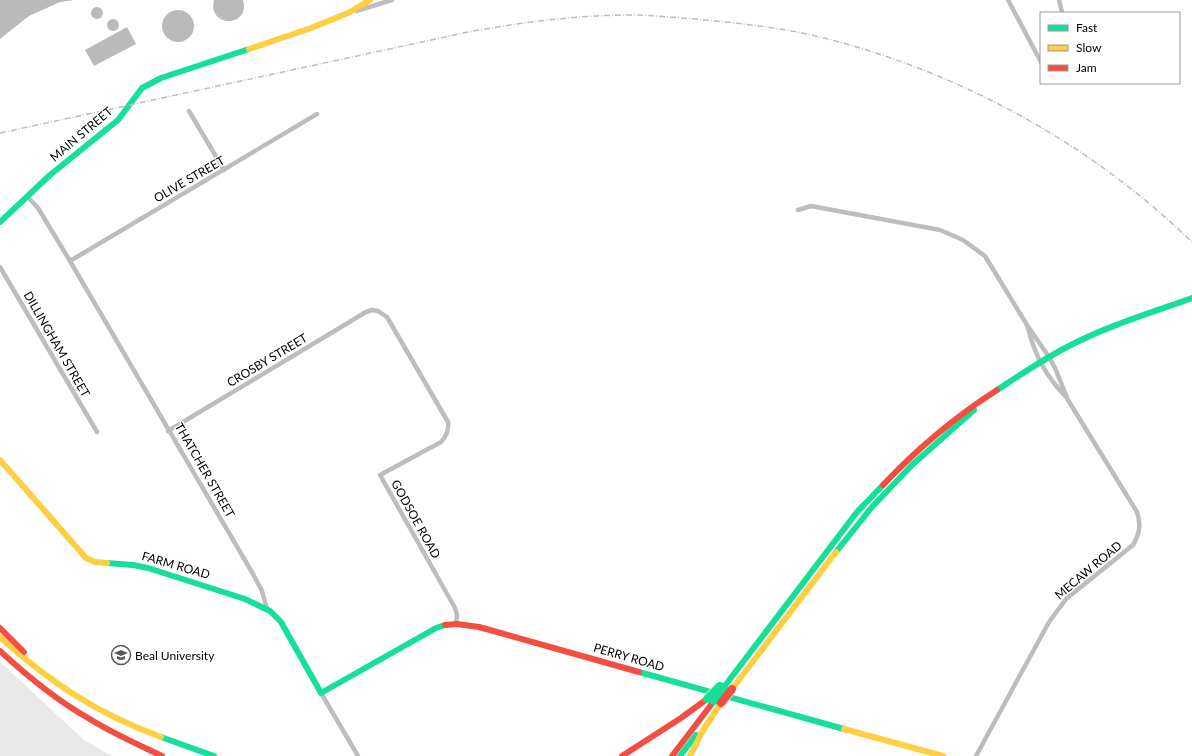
<svg xmlns="http://www.w3.org/2000/svg" width="1192" height="756" font-family="Lato,sans-serif">
  <rect width="100%" height="100%" fill="#fff"/>
  <path fill="#e8e8e8" d="M 0,662 L 84,740 L 112,756 L 0,756 Z"/>
  <path fill="#bababa" d="M 0,0 L 74,0 L 60,2 L 29,16 L 0,39 Z
    M 214,0 L 243,0 C 251,28 207,28 214,0 Z
    M91 13a6 6 0 1 1 12 0a6 6 0 1 1-12 0Z
    M162 26a16 16 0 1 1 32 0a16 16 0 1 1-32 0Z
    M107 25a6 6 0 1 1 12 0a6 6 0 1 1-12 0Z
    M 127,27 L 136,44 L 94,66 L 85,50 Z"/>
  <g fill="none" stroke-linecap="round" stroke-linejoin="round">
    <path stroke="#bdbdbd" stroke-width="4.5" d="M 1008,0 L 1041,62
      M 1059,0 L 1062,12
      M 356,11 L 392,0
      M 189,111 L 224,170
      M 27,196 L 38,208 L 70,261 L 253,574 L 262,591 L 267,609
      M 798,210 L 811,206 L 940,230 L 963,240 L 985,256 L 1027,325 L 1049,357 L 1055,368 L 1068,400 L 1137,512 C 1141,524 1140,533 1133,545 L 1066,599 L 1049,622 L 976,756
      M 70,261 L 317,114
      M 0,267 L 97,432
      M 1028,328 C 1035,356 1046,376 1066,397
      M 168,431 L 366,312 L 372,310 L 378,311 L 387,317 L 448,422 C 449,430 447,436 441,442 L 380,475 L 455,608 L 457,615 L 456,623
      M 321,693 L 358,756"/>
    <path stroke="#16e098" stroke-width="6" d="M 0,222 L 50,175 L 118,120 L 142,88 L 161,78 L 249,49
      M 997,390 C 1020,375 1042,360 1067,347 C 1107,326 1150,313 1192,298
      M 836,552 L 872,507 L 912,465 L 974,410
      M 107,563 L 133,565 L 148,568 L 245,599 L 270,611 L 281,622 L 321,693 L 436,628 L 445,625
      M 639,672 L 844,729
      M 724,687 L 857,512 L 883,485
      M 161,737 L 214,756
      M 680,756 L 696,735"/>
    <path stroke="#ffcf43" stroke-width="6" d="M 249,49 L 311,28 L 348,13 L 370,0
      M 0,460 L 86,558 L 95,562 L 107,563
      M 0,637 C 49,682 98,714 161,737
      M 732,689 L 836,552
      M 844,729 L 943,756
      M 690,756 L 702,732 L 721,703"/>
    <path stroke="#f24e42" stroke-width="6" d="M 883,485 C 917,449 955,417 997,390
      M 445,625 L 457,624 L 479,627 L 639,672
      M 0,628 L 24,652
      M 0,651 C 27,676 56,700 88,718 C 112,733 137,744 162,756
      M 622,756 L 681,718 L 707,699
      M 672,756 L 714,701"/>
    <path stroke="#bdbdbd" stroke-width="1.5" stroke-dasharray="6 2 1 2" stroke-linecap="butt" d="M 0,133 L 468,32 C 523,22 577,15 633,15 C 654,15 675,18 696,19 C 736,23 777,27 816,36 C 956,70 1089,142 1192,242"/>
    <g stroke="#dbdbdb" stroke-width="10" stroke-linecap="butt">
      <path id="fast-bridge" d="M 707,699 L 720,686
        M 714,701 L 724,688"/>
    </g>
    <g stroke="#dbdbdb" stroke-width="10" stroke-linecap="butt">
      <path id="jam-bridge" d="M 721,703 L 732,689"/>
    </g>
    <use href="#fast-bridge" stroke="#16e098" stroke-width="8"/>
    <use href="#jam-bridge" stroke="#f24e42" stroke-width="8"/>
  </g>
  <defs>
    <g id="university-ring" transform="scale(1)"><circle r="9.5" fill="#fff" stroke="#595959" stroke-width="1.5"/><path d="M0-5L7-2L0 1L-7-2ZM-4 1L0 2.5L4 1V4Q0 6-4 4Z" fill="#595959"/></g>
  </defs>
  <g fill-rule="evenodd">
    <use href="#university-ring" x="121" y="655"/>
  </g>
  <g text-anchor="middle" dominant-baseline="central" stroke-width="3" stroke-linejoin="round" paint-order="stroke">
    <g font-size="12" fill="#000" stroke="#fff">
      <text transform="translate(81 134) rotate(-40)">MAIN STREET</text>
      <text transform="translate(189 179) rotate(-30)">OLIVE STREET</text>
      <text transform="translate(57 344) rotate(60)">DILLINGHAM STREET</text>
      <text transform="translate(267 360) rotate(-31)">CROSBY STREET</text>
      <text transform="translate(205 470) rotate(60)">THATCHER STREET</text>
      <text transform="translate(416 519) rotate(61)">GODSOE ROAD</text>
      <text transform="translate(176 565) rotate(16)">FARM ROAD</text>
      <text transform="translate(1088 570) rotate(-40)">MECAW ROAD</text>
      <text transform="translate(629 657) rotate(16)">PERRY ROAD</text>
    </g>
    <g font-size="12" fill="#000" stroke="#fff" text-anchor="start">
      <text x="135" y="655">Beal University</text>
    </g>
  </g>
  <rect x="1040" y="12" width="140" height="72" fill="#ffffff" stroke="#999999"/>
  <rect x="1048" y="25" width="20" height="6" fill="#16e098" stroke="#999999"/>
  <text x="1076" y="32" font-size="12" fill="#000000">Fast</text>
  <rect x="1048" y="45" width="20" height="6" fill="#ffcf43" stroke="#999999"/>
  <text x="1076" y="52" font-size="12" fill="#000000">Slow</text>
  <rect x="1048" y="65" width="20" height="6" fill="#f24e42" stroke="#999999"/>
  <text x="1076" y="72" font-size="12" fill="#000000">Jam</text>
</svg>
